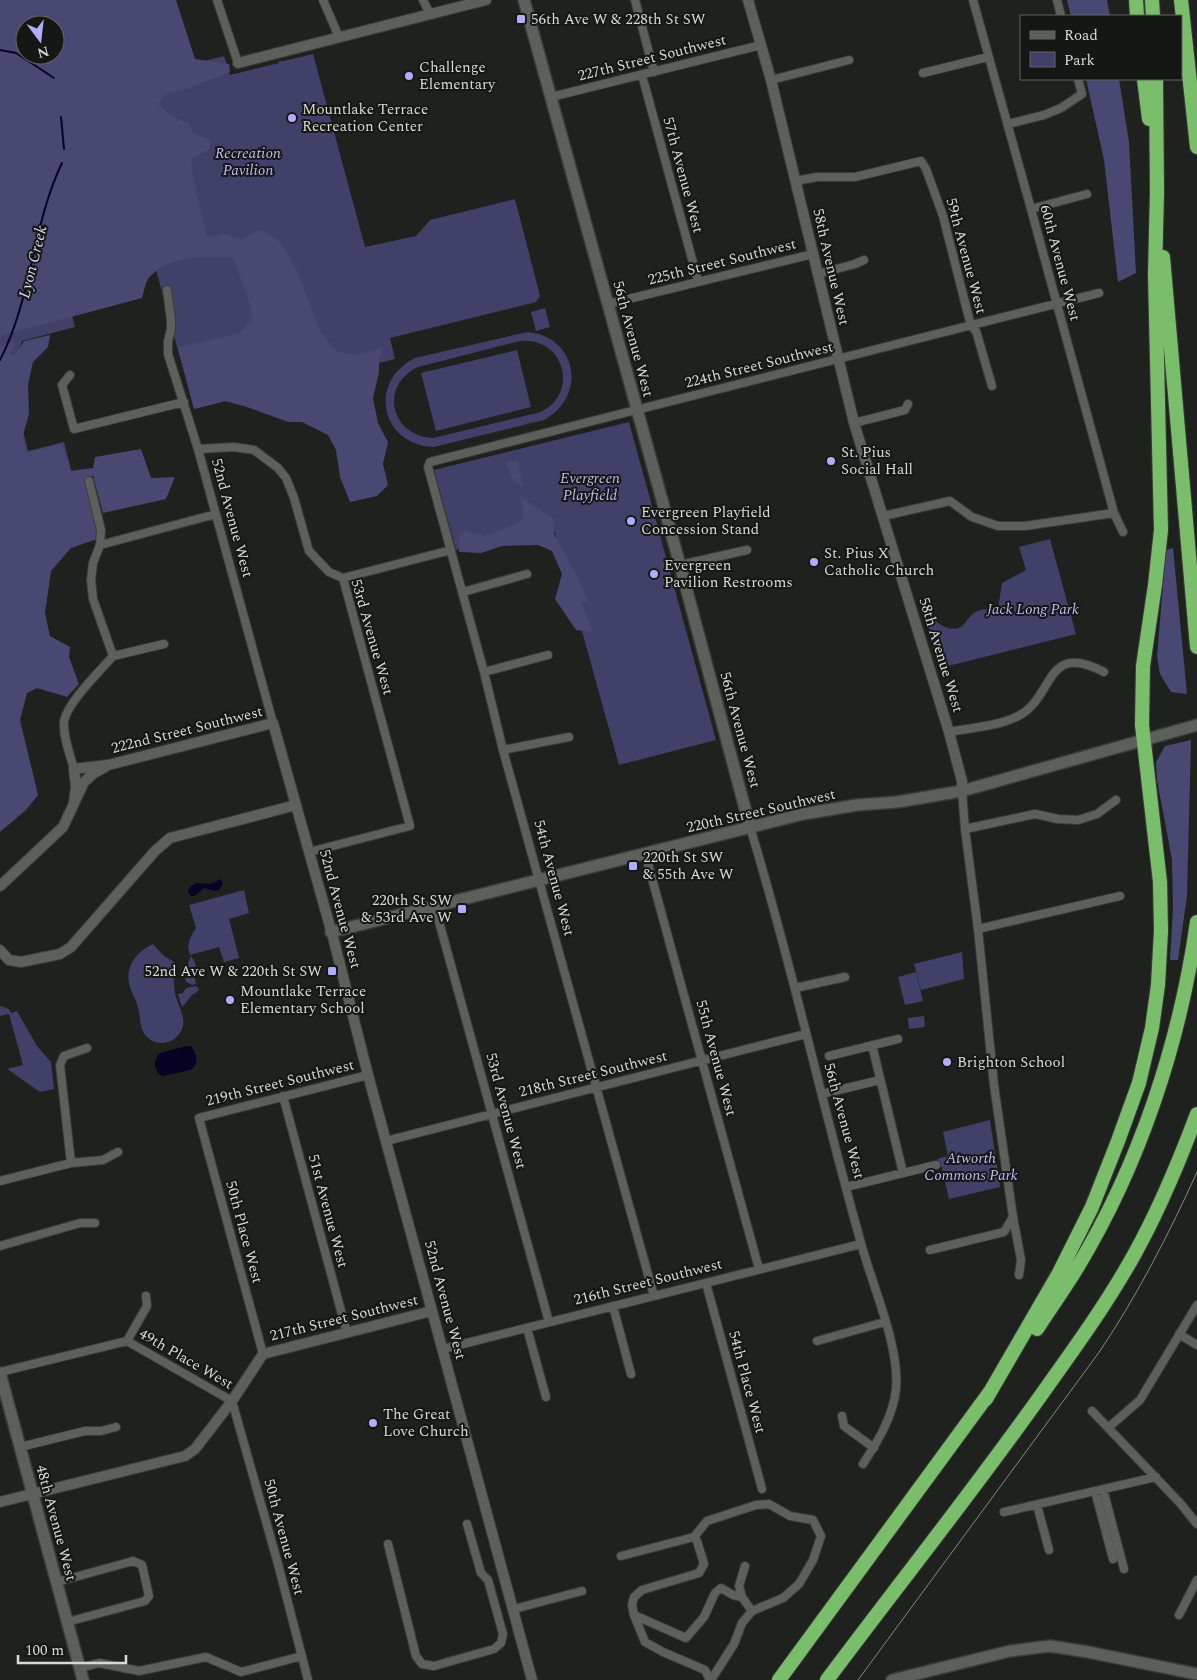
<svg xmlns="http://www.w3.org/2000/svg" width="1197" height="1680" font-family="Spectral,serif">
  <rect width="100%" height="100%" fill="#1e211d"/>
  <path fill="#414069" fill-rule="evenodd" d="M 0,0 L 177,68 L 224,56 L 230,75 L 279,63 L 279,61 L 284,61 L 313,54 L 365,247 L 416,236 L 430,220 L 515,199 L 540,296 L 536,302 L 390,338 L 395,359 L 194,409 L 137,200 L 48,222 L 75,327 L 22,341 L 10,379 L 28,451 L 64,442 L 72,473 L 82,471 L 98,534 L 13,556 L 0,820 L 0,234 L 27,106 ZM 25,25 L 55,25 L 55,55 L 25,55 Z
    M 545,308 L 550,327 L 536,331 L 531,312 Z
    M 527,332 C 577,336 588,396 544,420 L 434,447 C 381,445 367,382 415,358 ZM 520,341 C 564,337 580,392 541,412 L 433,438 C 390,436 379,385 418,367 Z
    M 517,350 L 531,407 L 436,431 L 421,373 Z
    M 629,422 L 716,740 L 619,765 L 553,526 L 456,550 L 434,470 Z
    M 1050,539 L 1076,634 L 940,668 L 923,614 C 931,617 939,625 948,628 C 965,632 964,620 974,613 C 981,608 990,609 998,609 L 1002,583 L 1026,570 L 1019,547 Z
    M 244,890 L 249,913 L 229,919 L 239,958 L 224,962 L 219,947 L 190,955 C 186,944 190,937 196,928 L 189,905 Z
    M 153,944 L 164,956 L 174,962 C 174,972 173,983 175,993 C 177,1003 185,1015 183,1026 C 179,1042 159,1049 147,1037 C 139,1029 141,1017 138,1008 C 137,1001 133,996 131,990 C 123,969 134,953 153,944 Z
    M 962,952 L 964,979 L 921,990 L 914,964 Z
    M 191,956 C 200,968 193,972 196,984 L 192,985 L 186,982 L 184,973 Z
    M 916,972 L 923,1001 L 905,1005 L 898,977 Z
    M 196,986 L 199,989 C 197,993 194,993 191,996 C 188,1000 186,1003 182,1007 L 178,994 L 183,993 L 186,988 Z
    M 0,1006 L 9,1009 L 11,1013 L 17,1011 L 37,1046 L 51,1062 L 54,1089 L 40,1092 L 7,1069 L 23,1065 L 9,1014 L 0,1016 Z
    M 924,1016 L 925,1027 L 909,1029 L 908,1018 Z
    M 990,1120 L 1000,1187 L 949,1199 L 942,1168 L 937,1159 L 948,1156 L 943,1132 Z"/>
  <path fill="#484872" fill-rule="evenodd" d="M 0,0 L 176,0 L 195,59 L 229,64 L 230,72 L 192,87 L 165,95 L 158,104 L 170,115 L 189,124 L 194,133 L 210,140 L 210,149 L 191,159 L 193,176 L 207,238 L 223,234 L 241,239 L 262,230 L 280,242 L 289,256 L 298,273 L 321,333 L 336,351 L 355,355 L 383,348 L 379,358 L 379,372 L 373,398 L 378,423 L 388,442 L 383,464 L 388,485 L 377,496 L 350,502 L 340,477 L 336,450 L 328,435 L 302,422 L 288,422 L 247,407 L 225,401 L 194,409 L 178,347 L 239,333 L 253,318 L 247,296 L 233,258 C 205,256 168,254 148,279 C 145,284 144,292 142,298 L 0,336 ZM 25,25 L 55,25 L 55,55 L 25,55 Z
    M 1067,0 L 1107,0 L 1110,16 L 1071,16 Z
    M 1086,79 L 1119,79 L 1129,142 L 1136,273 L 1118,282 L 1104,160 Z
    M 50,335 L 48,347 L 33,362 L 28,385 L 29,414 L 23,435 L 26,453 L 62,444 L 70,471 L 93,468 L 95,457 L 141,449 L 151,478 L 175,477 L 166,499 L 103,513 L 93,476 L 86,479 L 97,539 L 71,548 L 51,571 L 45,613 L 50,636 L 70,647 L 69,657 L 79,684 L 67,697 L 37,688 L 27,693 L 20,720 L 38,795 L 26,810 L 0,832 L 0,346 L 16,341 L 10,355 L 15,355 L 24,341 Z
    M 518,461 L 523,488 L 512,478 L 506,462 Z
    M 520,496 L 554,519 L 554,534 L 578,578 L 588,601 L 581,603 L 593,632 L 576,630 L 555,599 L 562,574 L 552,551 L 538,545 L 502,546 L 481,553 L 459,552 L 460,536 L 466,531 L 483,536 L 514,525 L 524,517 Z
    M 1173,548 L 1187,694 L 1171,692 L 1160,674 L 1157,656 L 1166,550 Z
    M 1191,740 L 1187,896 L 1178,960 L 1170,960 L 1173,908 L 1172,860 L 1157,780 L 1156,762 L 1165,746 Z"/>
  <path fill="#080324" d="M 221,879 L 223,884 L 219,890 L 215,891 L 204,888 L 195,896 L 191,896 L 188,892 L 189,888 L 196,883 L 210,884 Z
    M 186,1046 L 191,1046 C 196,1052 200,1063 192,1069 C 186,1072 170,1074 163,1076 C 154,1074 152,1059 160,1053 Z"/>
  <g fill="none" stroke-linecap="round" stroke-linejoin="round">
    <path stroke="#080324" stroke-width="2" d="M 0,50 L 16,53 L 54,78
      M 61,117 L 64,149
      M 0,360 C 32,299 32,225 62,163"/>
    <g stroke="#3a3c39" stroke-width="10">
      <path id="minor" d="M 217,0 L 238,63
        M 323,0 L 339,37
        M 423,0 L 430,14
        M 635,0 L 654,72
        M 973,0 L 1031,209 L 1114,513 L 1123,532
        M 1057,0 L 1061,16
        M 923,73 L 988,57
        M 642,75 L 698,281
        M 771,80 L 849,60
        M 551,97 L 761,45
        M 1008,124 L 1044,115 L 1061,108 L 1082,94 L 1078,79
        M 795,181 L 817,177 L 855,177 L 921,161 L 926,169 L 943,216 L 971,326 L 976,331 L 992,386
        M 1031,209 L 1087,194
        M 818,274 L 855,264 L 864,260
        M 167,290 L 171,320 L 171,329 L 168,341 L 168,354 L 198,449 L 273,723
        M 608,304 L 813,254
        M 70,375 L 62,385 L 74,429 L 184,402
        M 854,423 L 905,410 L 908,404
        M 198,449 L 234,447 L 254,450 L 278,468 L 286,478 L 294,498 L 309,551 L 329,572 L 343,578 L 410,826 L 309,852
        M 883,516 L 950,501 L 972,517 L 998,526 L 1025,526 L 1114,513
        M 100,545 L 216,514
        M 680,565 L 747,550
        M 343,578 L 451,550
        M 463,592 L 527,574
        M 113,656 L 164,644
        M 484,672 L 548,655
        M 949,732 C 970,728 1001,726 1020,715 C 1055,695 1045,641 1104,672
        M 503,750 L 569,737
        M 74,769 C 70,754 63,738 64,722 C 66,704 100,671 113,656 L 93,599 L 91,580 L 93,563 L 100,545 L 101,530 L 89,481
        M 962,791 L 965,829 L 978,929 L 994,1085 L 1013,1217 L 1021,1260 L 1019,1275
        M 750,827 C 792,964 822,1105 861,1243 C 872,1285 900,1346 896,1389 C 893,1417 878,1441 863,1464
        M 965,829 L 1035,814 L 1058,819 L 1078,820 L 1097,814 L 1116,800
        M 645,853 L 759,1269
        M 435,907 L 549,1322
        M 978,929 L 1120,896
        M 795,988 L 845,977
        M 872,1045 L 903,1173
        M 829,1056 L 898,1039
        M 822,1094 L 880,1080
        M 283,1096 L 347,1333
        M 386,1141 L 806,1034
        M 71,1163 L 60,1065 L 64,1056 L 87,1048
        M 0,1181 L 71,1163 L 103,1160 L 118,1152
        M 846,1187 L 936,1165
        M 0,1246 L 80,1223 L 95,1223
        M 930,1250 L 1004,1232 L 1013,1217
        M 706,1283 L 762,1489
        M 654,1296 L 503,750 L 484,672 L 428,467 L 430,462 L 1099,293
        M 613,1306 L 631,1374
        M 527,1328 L 546,1397
        M 1179,1334 L 1197,1345
        M 127,1341 L 232,1401 L 278,1564 L 308,1680
        M 817,1341 L 885,1322
        M 443,1349 L 861,1244
        M 263,1354 L 199,1118 L 368,1075
        M 0,1372 L 127,1341 L 147,1306 L 146,1296
        M 1092,1411 L 1180,1503 L 1197,1524
        M 842,1416 L 844,1426 L 874,1448
        M 1109,1427 L 1140,1400 L 1197,1305
        M 20,1447 L 85,1431 L 101,1431 L 116,1427
        M 1103,1489 L 1124,1569
        M 1095,1491 L 1113,1559
        M 1037,1505 L 1049,1550
        M 1004,1512 L 1156,1477
        M 694,1537 L 707,1521 L 756,1505 L 769,1504 L 790,1516 L 813,1520 L 821,1536 L 813,1560 L 799,1584 L 783,1598 L 752,1611 L 742,1623 L 734,1644 L 711,1680
        M 388,1544 L 416,1656 L 422,1664 L 434,1666 L 494,1649 L 501,1643 L 503,1634 L 488,1580 L 481,1573 L 467,1524
        M 621,1556 L 694,1537 L 697,1541 L 704,1564 L 699,1573 L 642,1590 L 634,1597 L 632,1605 L 634,1615 L 645,1642 L 663,1652 L 705,1670 L 710,1680
        M 57,1582 L 133,1561 L 142,1565 L 149,1596 L 145,1601 L 67,1622
        M 742,1597 L 739,1586 L 745,1566
        M 514,1609 L 582,1591
        M 634,1615 L 686,1638 L 704,1617 L 715,1593 L 721,1588 L 733,1595 L 742,1597 L 752,1611
        M 1179,1615 L 1197,1580
        M 80,1668 L 99,1663 L 139,1671 L 206,1657 L 241,1672 L 302,1656"/>
    </g>
    <g stroke="#3a3c39" stroke-width="12">
      <path id="tertiary" d="M 748,0 L 771,80 L 854,423 L 949,732 L 962,781 L 962,791
        M 238,63 L 486,0
        M 74,802 L 76,787 L 74,769 L 108,765 L 273,723 L 334,941 L 368,1075 L 532,1680
        M 0,886 L 63,827 L 84,782 L 94,773 L 105,767
        M 0,950 L 9,960 L 21,962 L 60,954 L 71,947 L 155,851 L 170,838 L 296,805
        M 0,1502 L 185,1456 L 195,1449 L 232,1401 L 263,1354 L 432,1311"/>
    </g>
    <g stroke="#3a3c39" stroke-width="14">
      <path id="secondary" d="M 524,0 L 680,565 L 750,827
        M 331,932 L 803,814 L 857,805 L 897,802 L 962,791 L 1197,725
        M 0,1373 L 83,1680
        M 892,1680 L 1010,1651 L 1050,1646 L 1088,1652 L 1197,1674"/>
    </g>
    <g stroke="#3a3c39" stroke-width="16">
      <path id="motorway" d="M 1136,0 L 1137,16
        M 1152,0 L 1153,16
        M 1181,0 L 1197,147
        M 1144,79 L 1149,119
        M 1163,257 L 1197,647
        M 1037,1329 C 1050,1309 1064,1289 1077,1268 C 1140,1164 1180,1042 1197,922
        M 986,1399 L 1059,1273 L 1092,1207 L 1118,1141 L 1139,1083 L 1152,1028 L 1158,985 L 1161,931 L 1160,882 L 1142,725 L 1143,666 L 1155,585 L 1161,530 L 1155,274 L 1157,192 L 1156,79
        M 779,1680 L 990,1392
        M 827,1680 C 901,1581 978,1485 1049,1384 C 1079,1342 1109,1300 1134,1255 C 1159,1210 1179,1162 1197,1114"/>
    </g>
    <use href="#minor" stroke="#5c5f5b" stroke-width="8"/>
    <use href="#tertiary" stroke="#5c5f5b" stroke-width="10"/>
    <use href="#secondary" stroke="#5c5f5b" stroke-width="11"/>
    <use href="#motorway" stroke="#7abe6b" stroke-width="14"/>
    <path stroke="#868885" stroke-width="1" d="M 858,1680 L 1100,1351 C 1138,1294 1169,1234 1197,1172"/>
  </g>
  <g fill="#afaefa" stroke="#151714" stroke-width="2">
    <rect x="516" y="14" width="10" height="10" rx="2.5"/>
    <circle cx="409" cy="76" r="5"/>
    <circle cx="292" cy="118" r="5"/>
    <circle cx="831" cy="461" r="5"/>
    <circle cx="631" cy="521" r="5"/>
    <circle cx="814" cy="562" r="5"/>
    <circle cx="654" cy="574" r="5"/>
    <rect x="628" y="861" width="10" height="10" rx="2.5"/>
    <rect x="457" y="904" width="10" height="10" rx="2.5"/>
    <rect x="327" y="966" width="10" height="10" rx="2.5"/>
    <circle cx="230" cy="1000" r="5"/>
    <circle cx="947" cy="1062" r="5"/>
    <circle cx="373" cy="1423" r="5"/>
  </g>
  <g text-anchor="middle" dominant-baseline="central" stroke-width="4" stroke-linejoin="round" paint-order="stroke">
    <g font-size="15" fill="#d8dad7" stroke="#151714" text-anchor="start">
      <text x="531" y="19">56th Ave W &amp; 228th St SW</text>
      <text x="419" y="67">Challenge<tspan x="419" dy="17">Elementary</tspan></text>
      <text x="302" y="109">Mountlake Terrace<tspan x="302" dy="17">Recreation Center</tspan></text>
      <text x="841" y="452">St. Pius<tspan x="841" dy="17">Social Hall</tspan></text>
      <text x="641" y="512">Evergreen Playfield<tspan x="641" dy="17">Concession Stand</tspan></text>
      <text x="824" y="553">St. Pius X<tspan x="824" dy="17">Catholic Church</tspan></text>
      <text x="664" y="565">Evergreen<tspan x="664" dy="17">Pavilion Restrooms</tspan></text>
      <text x="643" y="857">220th St SW<tspan x="643" dy="17">&amp; 55th Ave W</tspan></text>
      <text x="452" y="900" text-anchor="end">220th St SW<tspan x="452" dy="17">&amp; 53rd Ave W</tspan></text>
      <text x="322" y="971" text-anchor="end">52nd Ave W &amp; 220th St SW</text>
      <text x="240" y="991">Mountlake Terrace<tspan x="240" dy="17">Elementary School</tspan></text>
      <text x="957" y="1062">Brighton School</text>
      <text x="383" y="1414">The Great<tspan x="383" dy="17">Love Church</tspan></text>
    </g>
    <g font-size="15" fill="#d8dad7" stroke="#151714">
      <text transform="translate(652 58) rotate(-14)">227th Street Southwest</text>
      <text transform="translate(683 175) rotate(75)">57th Avenue West</text>
      <text transform="translate(966 256) rotate(75)">59th Avenue West</text>
      <text transform="translate(722 262) rotate(-14)">225th Street Southwest</text>
      <text transform="translate(1060 263) rotate(75)">60th Avenue West</text>
      <text transform="translate(831 267) rotate(77)">58th Avenue West</text>
      <text transform="translate(633 339) rotate(75)">56th Avenue West</text>
      <text transform="translate(759 365) rotate(-14)">224th Street Southwest</text>
      <text transform="translate(232 518) rotate(75)">52nd Avenue West</text>
      <text transform="translate(372 637) rotate(74)">53rd Avenue West</text>
      <text transform="translate(941 655) rotate(73)">58th Avenue West</text>
      <text transform="translate(187 730) rotate(-14)">222nd Street Southwest</text>
      <text transform="translate(740 730) rotate(75)">56th Avenue West</text>
      <text transform="translate(761 811) rotate(-13)">220th Street Southwest</text>
      <text transform="translate(554 878) rotate(75)">54th Avenue West</text>
      <text transform="translate(340 909) rotate(75)">52nd Avenue West</text>
      <text transform="translate(716 1058) rotate(75)">55th Avenue West</text>
      <text transform="translate(593 1074) rotate(-14)">218th Street Southwest</text>
      <text transform="translate(280 1083) rotate(-14)">219th Street Southwest</text>
      <text transform="translate(506 1111) rotate(75)">53rd Avenue West</text>
      <text transform="translate(844 1121) rotate(75)">56th Avenue West</text>
      <text transform="translate(328 1211) rotate(75)">51st Avenue West</text>
      <text transform="translate(244 1232) rotate(75)">50th Place West</text>
      <text transform="translate(648 1282) rotate(-14)">216th Street Southwest</text>
      <text transform="translate(445 1300) rotate(75)">52nd Avenue West</text>
      <text transform="translate(344 1318) rotate(-14)">217th Street Southwest</text>
      <text transform="translate(186 1359) rotate(30)">49th Place West</text>
      <text transform="translate(747 1382) rotate(75)">54th Place West</text>
      <text transform="translate(56 1523) rotate(75)">48th Avenue West</text>
      <text transform="translate(284 1537) rotate(75)">50th Avenue West</text>
    </g>
    <g font-size="15" font-style="italic" fill="#bcbcf5" stroke="#151714">
      <text x="248" y="153">Recreation<tspan x="248" dy="17">Pavilion</tspan></text>
      <text x="590" y="478">Evergreen<tspan x="590" dy="17">Playfield</tspan></text>
      <text x="1033" y="609">Jack Long Park</text>
      <text x="971" y="1158">Atworth<tspan x="971" dy="17">Commons Park</tspan></text>
    </g>
    <g font-size="16" font-style="italic" fill="#d7d8f5" stroke="#151714">
      <text transform="translate(33 262) rotate(-76)">Lyon Creek</text>
    </g>
  </g>
  <rect x="1020" y="15" width="162" height="65" fill="#151714" stroke="#636562"/>
  <rect x="1030" y="31" width="25" height="8" fill="#5c5f5b" stroke="#636562"/>
  <text x="1064" y="40" font-size="15" fill="#d8dad7">Road</text>
  <rect x="1030" y="52" width="25" height="15" fill="#414069" stroke="#636562"/>
  <text x="1064" y="65" font-size="15" fill="#d8dad7">Park</text>
  <g transform="translate(40 40) rotate(165)"><circle r="24" fill="#151714" stroke="#636562"/>
  <path d="M0-4L9 19L0 12L-9 19Z" fill="#afaefa"/>
  <text y="-8" font-size="14" font-weight="bold" text-anchor="middle" fill="#d8dad7">N</text>
  </g>
  <path d="M18 1655v8h108v-8" fill="none" stroke="#d8dad7" stroke-width="2.5"/>
  <text x="25" y="1655" font-size="15" fill="#d8dad7" stroke="#151714" stroke-width="4" paint-order="stroke">100 m</text>
</svg>
